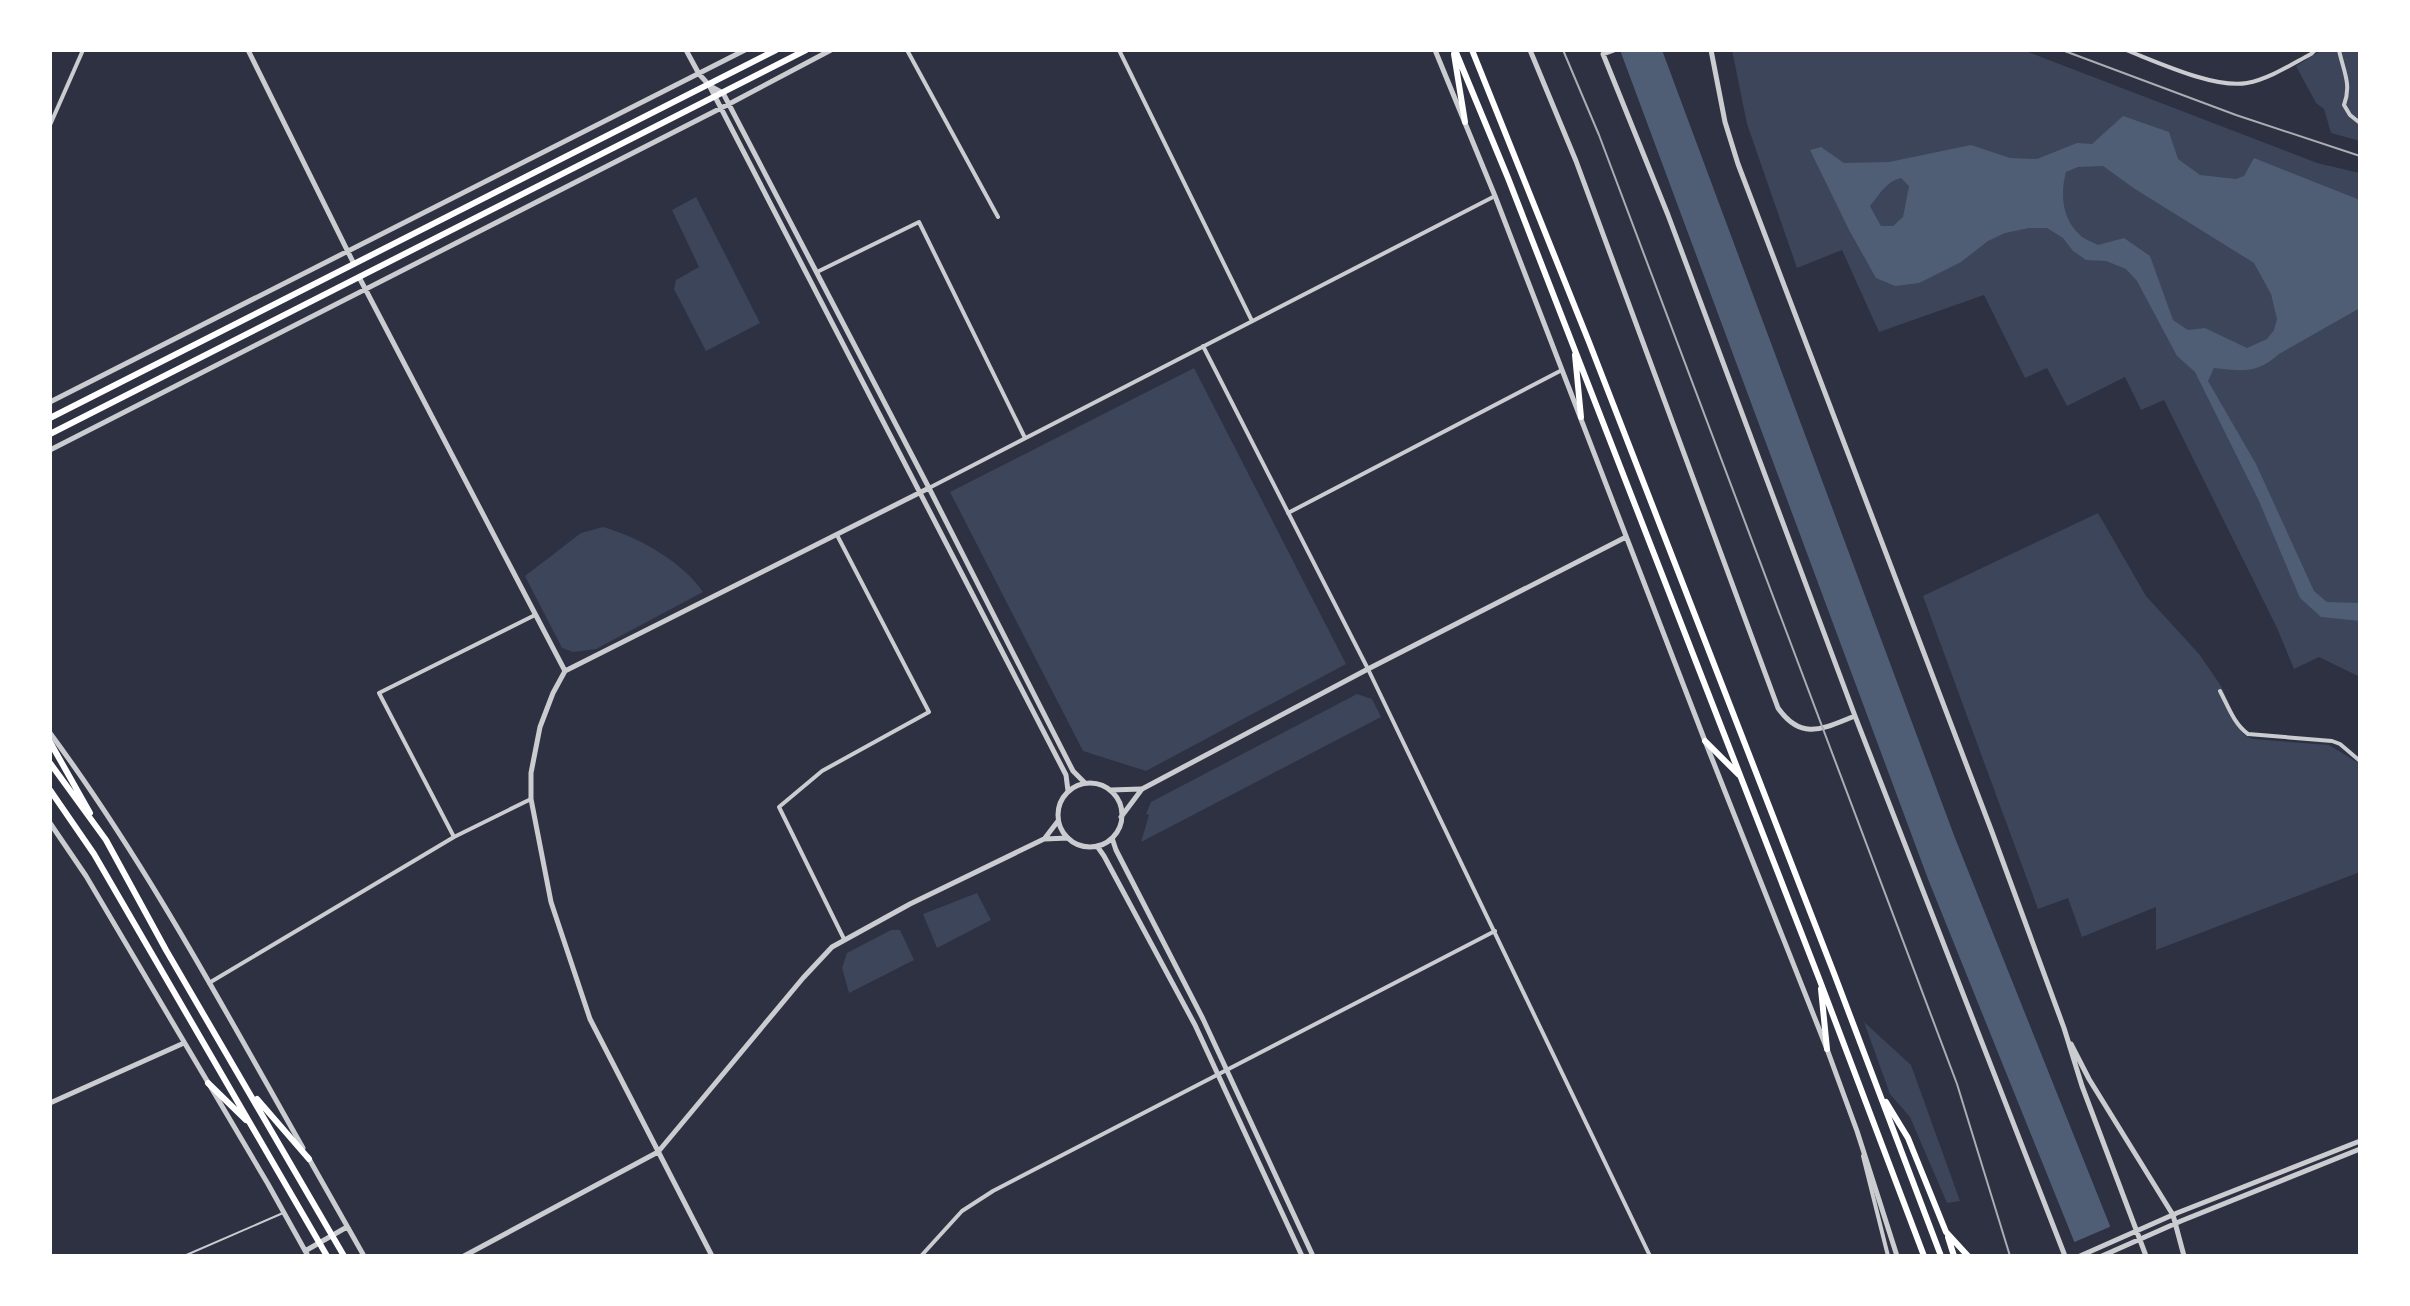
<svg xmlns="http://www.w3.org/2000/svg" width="2410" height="1306" font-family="'Work Sans',sans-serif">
  <rect width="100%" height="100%" fill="#2d3142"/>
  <path fill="#3c4559" d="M 1732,50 L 2023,50 L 2317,163 L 2360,173 L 2360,677 L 2319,657 L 2294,669 L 2277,628 L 2164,400 L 2141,410 L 2125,377 L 2067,406 L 2047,368 L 2025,378 L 1984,295 L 1879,332 L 1842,250 L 1797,268 L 1747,124 Z
    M 2322,50 L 2360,50 L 2360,141 L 2331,133 L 2324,109 L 2316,103 L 2296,66 Z
    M 696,197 L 760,323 L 706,351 L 674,289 L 676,280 L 699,267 L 672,210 Z
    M 1194,368 L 1346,664 L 1146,771 L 1083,751 L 950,492 Z
    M 2098,513 L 2146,596 L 2199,654 L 2221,686 L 2243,734 L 2252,739 L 2329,745 L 2360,764 L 2360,872 L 2156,950 L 2156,907 L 2082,937 L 2068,898 L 2038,909 L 1923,596 Z
    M 603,527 C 638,537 682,561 703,592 L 596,649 L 573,652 L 562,648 L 525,576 L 581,533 Z
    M 1357,694 L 1372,699 L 1381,717 L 1141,842 L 1149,815 L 1146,814 L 1151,802 Z
    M 977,893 L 991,920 L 937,948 L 923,914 Z
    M 891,930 L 900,930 L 914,960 L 849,993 L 842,968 L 847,953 Z
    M 1864,1022 L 1911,1065 L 1960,1201 L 1947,1203 L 1910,1117 L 1890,1094 Z"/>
  <path fill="#4f5d75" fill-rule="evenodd" d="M 1620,50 L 1662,50 L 1955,838 L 2122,1256 L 2080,1256 L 1928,879 Z
    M 2123,116 L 2169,132 L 2178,159 L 2200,175 L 2236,179 L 2244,176 L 2254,158 L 2360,200 L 2360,308 L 2279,354 C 2257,374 2242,371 2214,368 L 2208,381 L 2256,464 L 2314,591 L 2327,602 L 2360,603 L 2360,621 L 2321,617 L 2300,598 L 2259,501 L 2195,372 L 2177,356 L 2137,281 L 2126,269 L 2106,261 L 2086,260 L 2073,251 L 2063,238 L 2047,228 L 2029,228 L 2005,233 L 1988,241 L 1961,262 L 1919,283 L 1895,286 L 1876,278 L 1849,230 L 1810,150 L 1821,147 L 1844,163 L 1889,162 L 1971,145 L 2010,158 L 2037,159 L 2077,143 L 2092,144 ZM 2103,166 L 2135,189 L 2254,263 L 2271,294 L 2277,319 L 2274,330 L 2267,339 L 2247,348 L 2205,328 L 2188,330 L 2173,320 L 2150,256 L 2124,238 L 2098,245 C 2092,242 2084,239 2080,235 C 2062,219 2060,194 2066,172 L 2078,167 ZM 1901,178 L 1909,186 L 1903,217 L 1893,226 L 1881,226 L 1870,206 C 1879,195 1887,181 1901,178 Z"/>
  <path fill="#2d3142" d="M 2114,1225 L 2126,1256 L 2075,1256 L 2070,1244 Z"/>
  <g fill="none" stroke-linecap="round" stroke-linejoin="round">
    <path stroke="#caccd0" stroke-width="2" d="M 184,1256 L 283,1213"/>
    <path stroke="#caccd0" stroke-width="4" d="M 907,50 L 998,217
      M 1119,50 L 1252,321
      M 2126,50 C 2157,62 2215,89 2247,83 C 2269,79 2292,64 2311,54 L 2315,50
      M 2339,50 C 2343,70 2352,84 2344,105 L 2350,115 L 2360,123
      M 50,125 L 83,50
      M 817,272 L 919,222 L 1025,438
      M 1203,346 L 1368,669 L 1650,1256
      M 929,488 L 1495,196
      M 1288,513 L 1562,370
      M 837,535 L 929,712 L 822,771 L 779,807 L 844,939
      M 2220,691 C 2228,706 2234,724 2248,734 L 2332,741 L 2340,744 L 2360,761
      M 454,837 L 379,693 L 535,615
      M 209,983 L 454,837 L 531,799
      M 1863,1156 L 1888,1256
      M 921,1256 L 962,1211 L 993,1191 L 1495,931"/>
    <path stroke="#caccd0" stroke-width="5" d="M 248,50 L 354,264
      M 686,50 L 699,74 L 709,85 L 1066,775 L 1068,791
      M 1435,50 L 1495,196 L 1705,741 L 1827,1049 L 1857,1131 L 1897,1256
      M 1530,50 L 1576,161 L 1778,708 C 1802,742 1824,728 1855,716
      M 1614,50 L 1603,54 L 1668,215 L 1855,716 L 2065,1256
      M 1711,50 L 1725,122 L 1738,164 L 1992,832 L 2064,1028 L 2082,1086 L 2146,1256
      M 710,86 L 723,93 L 929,488 L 1073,771 L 1085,783
      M 359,277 L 565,671
      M 50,402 L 745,50
      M 50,450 L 729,104 L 831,50
      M 50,733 C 146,863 223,1007 303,1148
      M1058 815a32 32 0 1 1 64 0a32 32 0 1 1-64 0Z
      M 1111,790 L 1141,789
      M 1121,817 L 1142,789 L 1368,669 L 1626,537
      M 50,823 L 86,876 L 268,1184 L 308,1256
      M 1045,838 L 1058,821
      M 1112,838 L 1116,850 L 1203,1019 L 1313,1256
      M 1097,846 L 1104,856 L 1195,1025 L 1302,1256
      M 2071,1044 L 2089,1079 L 2173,1215 L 2184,1256
      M 50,1103 L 184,1043
      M 308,1157 L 364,1256
      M 305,1251 L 347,1227
      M 464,1256 L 658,1152 L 803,978 L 832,947 L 910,904 L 1044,839 L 1068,838
      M 712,1256 L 590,1019 L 551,902 L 531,799 L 531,773 L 540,727 L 553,693 L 565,671 L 929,488
      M 2080,1256 L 2177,1213 L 2360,1141
      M 2102,1256 L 2181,1221 L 2360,1149"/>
    <path stroke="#fff" stroke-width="6" d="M 50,418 L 776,50
      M 50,434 L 806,50"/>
    <path stroke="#fff" stroke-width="6" d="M 1455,50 L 1508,178 L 1820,981 L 1924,1256
      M 1472,50 L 1589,342 L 1835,976 L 1941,1256
      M 1454,54 L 1465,122
      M 1575,355 L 1581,417
      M 1705,741 L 1739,775
      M 50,742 L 90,813
      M 50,763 L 106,840 L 166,950 L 344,1256
      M 50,790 L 94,854 L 327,1256
      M 1821,989 L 1827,1049
      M 208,1083 L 246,1120
      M 257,1099 L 309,1159
      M 1886,1102 L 1908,1138 L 1946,1232 L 1968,1256
      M 1948,1237 L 1954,1256"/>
    <path stroke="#abadb3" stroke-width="2" d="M 1563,50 L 1599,135 L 1957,1084 L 2010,1256
      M 2062,50 L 2236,115 L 2360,156"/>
  </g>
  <rect width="2410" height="1306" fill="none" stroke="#ffffff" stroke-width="104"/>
</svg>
